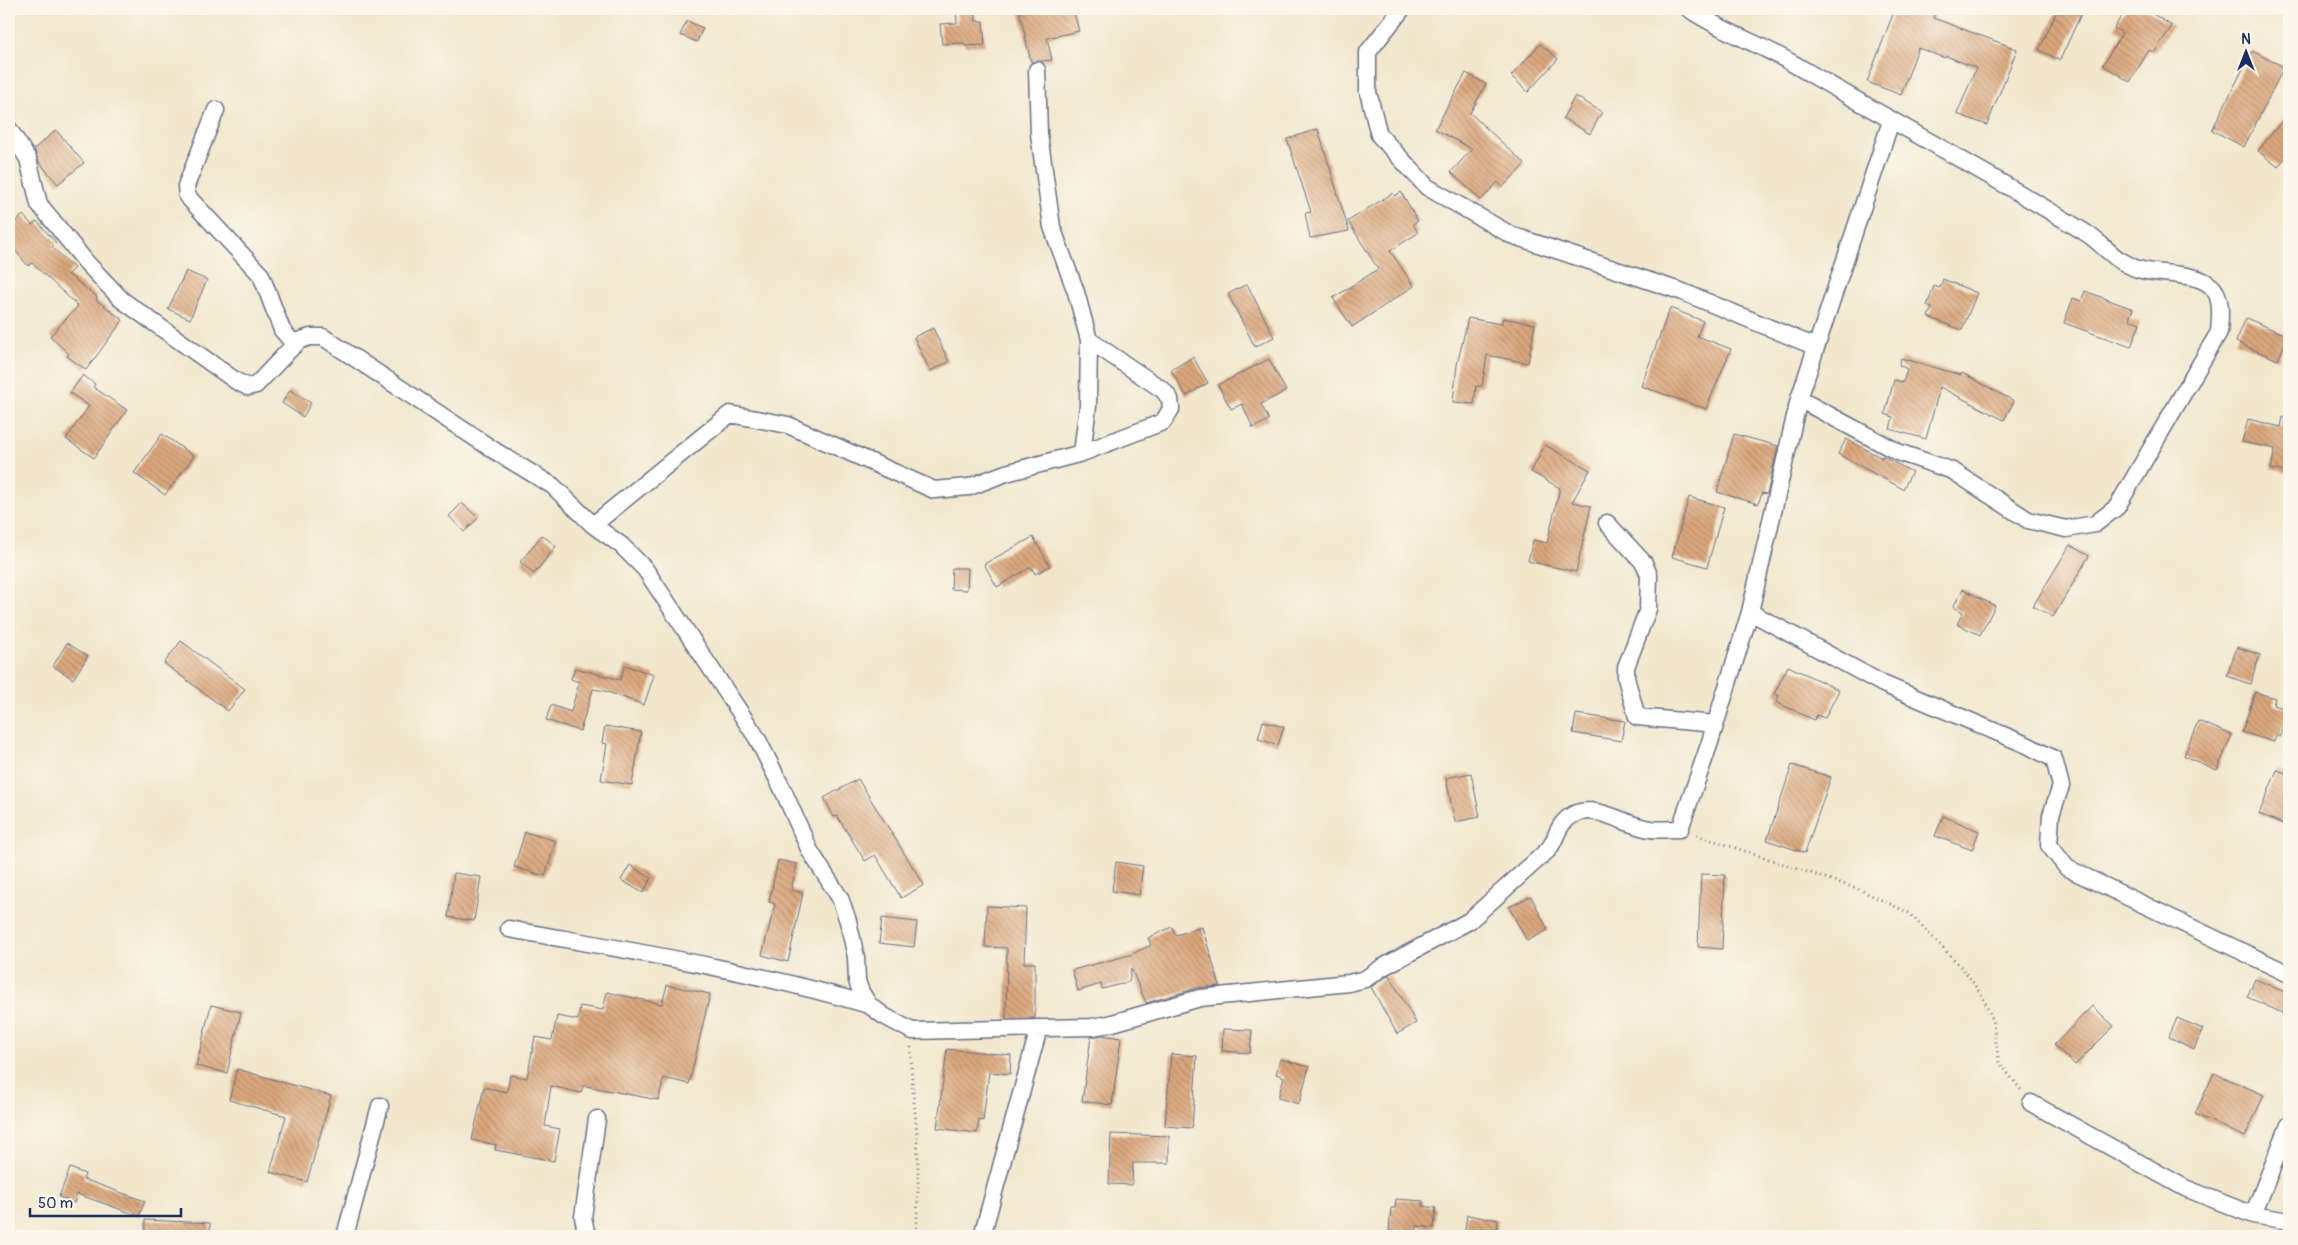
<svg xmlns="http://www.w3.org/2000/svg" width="2298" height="1245" font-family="Pangolin,sans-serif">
  <defs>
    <pattern id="building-back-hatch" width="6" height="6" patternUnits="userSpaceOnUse" patternTransform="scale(1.25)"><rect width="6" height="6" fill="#dba77c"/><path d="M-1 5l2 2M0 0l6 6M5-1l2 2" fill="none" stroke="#b18869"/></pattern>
  </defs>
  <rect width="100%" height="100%" fill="#fbf7ec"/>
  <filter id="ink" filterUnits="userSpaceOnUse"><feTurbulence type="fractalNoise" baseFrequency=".02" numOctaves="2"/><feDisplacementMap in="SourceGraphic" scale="10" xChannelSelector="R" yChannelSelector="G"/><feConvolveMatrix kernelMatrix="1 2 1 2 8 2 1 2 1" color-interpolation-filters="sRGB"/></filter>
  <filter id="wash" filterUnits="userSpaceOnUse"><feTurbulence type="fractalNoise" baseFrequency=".0096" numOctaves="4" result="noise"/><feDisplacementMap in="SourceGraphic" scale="20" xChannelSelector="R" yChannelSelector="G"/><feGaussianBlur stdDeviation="1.12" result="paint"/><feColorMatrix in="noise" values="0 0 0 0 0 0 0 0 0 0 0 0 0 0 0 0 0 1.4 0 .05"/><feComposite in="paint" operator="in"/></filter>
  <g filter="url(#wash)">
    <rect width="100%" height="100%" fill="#f2e7cd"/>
    <g id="blocks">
      <path fill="url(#building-back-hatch)" d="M 956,9 L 975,9 L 976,21 L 983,21 L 985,45 L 965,46 L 964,43 L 942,44 L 940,24 L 957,23 Z
        M 1019,9 L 1073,9 L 1079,31 L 1047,38 L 1052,60 L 1031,62 Z
        M 1895,9 L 1937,9 L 1933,18 L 2017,49 L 1987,125 L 1957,114 L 1976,68 L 1946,56 L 1945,58 L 1918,48 L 1901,95 L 1867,82 Z
        M 2058,9 L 2069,9 L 2081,14 L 2060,60 L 2039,50 Z
        M 2126,9 L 2145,9 L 2172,26 L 2154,53 L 2149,50 L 2130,82 L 2103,65 L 2122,33 L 2114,28 Z
        M 687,21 L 703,28 L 697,42 L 680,35 Z
        M 1540,44 L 1558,59 L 1528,92 L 1511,76 Z
        M 2252,51 L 2284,67 L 2244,147 L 2212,130 Z
        M 1466,73 L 1486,84 L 1470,113 L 1525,164 L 1503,187 L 1498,182 L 1481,200 L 1451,172 L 1472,149 L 1435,129 Z
        M 1575,96 L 1602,112 L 1590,134 L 1563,118 Z
        M 2289,112 L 2289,153 L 2278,167 L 2258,151 Z
        M 1318,129 L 1349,231 L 1310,238 L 1305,213 L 1311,212 L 1287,139 Z
        M 56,130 L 84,163 L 58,184 L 39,162 L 34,149 Z
        M 1401,192 L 1418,221 L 1413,224 L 1418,233 L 1390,251 L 1414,286 L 1352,327 L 1333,298 L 1378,269 L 1348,221 L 1393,193 L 1395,196 Z
        M 23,215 L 32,225 L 37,221 L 56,243 L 52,247 L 74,268 L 68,274 L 97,297 L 96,300 L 123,320 L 86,370 L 67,356 L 69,354 L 50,336 L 78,306 L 32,263 L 28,266 L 9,243 L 9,227 Z
        M 186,271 L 207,280 L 190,319 L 168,309 Z
        M 1943,279 L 1977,293 L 1962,330 L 1928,317 L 1932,308 L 1927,306 L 1934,286 L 1940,288 Z
        M 1247,284 L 1274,337 L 1255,347 L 1228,294 Z
        M 2085,291 L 2133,309 L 2129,319 L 2140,323 L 2131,347 L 2064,323 L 2073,298 L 2081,301 Z
        M 1670,308 L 1703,321 L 1697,336 L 1731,349 L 1706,409 L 1641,386 Z
        M 1468,318 L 1501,324 L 1503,318 L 1535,324 L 1528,363 L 1487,355 L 1482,386 L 1476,386 L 1474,404 L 1453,402 L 1457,365 Z
        M 2246,318 L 2288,336 L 2278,360 L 2236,342 Z
        M 933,328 L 949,362 L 930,371 L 914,337 Z
        M 1193,357 L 1208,383 L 1186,396 L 1171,370 Z
        M 1901,358 L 1961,375 L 1962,373 L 2014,401 L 2004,420 L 1940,387 L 1926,439 L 1890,429 L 1893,417 L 1885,414 L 1894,380 L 1903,382 L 1907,369 L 1899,365 Z
        M 1269,359 L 1286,391 L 1261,404 L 1269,420 L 1253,428 L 1242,404 L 1231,409 L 1218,385 Z
        M 83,375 L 95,384 L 93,387 L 127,410 L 94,458 L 66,439 L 89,406 L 70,393 Z
        M 290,390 L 311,403 L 303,417 L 282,403 Z
        M 2283,417 L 2289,418 L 2289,473 L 2271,469 L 2275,449 L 2242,442 L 2248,419 L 2281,427 Z
        M 162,434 L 194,456 L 165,495 L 134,473 Z
        M 1734,434 L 1778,446 L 1767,494 L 1762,493 L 1758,504 L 1717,492 Z
        M 1846,439 L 1882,458 L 1882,456 L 1912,472 L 1903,489 L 1838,454 Z
        M 1545,445 L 1590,470 L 1572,502 L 1591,506 L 1576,572 L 1528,561 L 1533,540 L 1547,543 L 1560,488 L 1531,472 Z
        M 1689,497 L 1724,507 L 1707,567 L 1672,557 Z
        M 462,503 L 478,518 L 464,532 L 449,516 Z
        M 542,535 L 556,546 L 534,574 L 520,562 Z
        M 1033,537 L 1050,566 L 1035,574 L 1031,567 L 997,587 L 984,564 Z
        M 2070,545 L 2089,556 L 2053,617 L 2033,606 Z
        M 952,568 L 968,568 L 967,590 L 951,589 Z
        M 1963,589 L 1995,606 L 1980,635 L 1957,624 L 1963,612 L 1953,607 Z
        M 181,641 L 245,689 L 228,711 L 164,663 Z
        M 67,643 L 88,656 L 73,679 L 53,666 Z
        M 2237,647 L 2260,655 L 2250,684 L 2227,676 Z
        M 625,665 L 654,675 L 644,705 L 605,691 L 593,689 L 580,731 L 546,720 L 551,705 L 571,712 L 579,682 L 571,679 L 575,668 L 620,680 Z
        M 1788,666 L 1839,690 L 1825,718 L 1817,715 L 1814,720 L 1776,702 L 1779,696 L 1774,694 Z
        M 2255,692 L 2275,698 L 2273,705 L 2288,709 L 2280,737 L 2276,735 L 2274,742 L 2242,732 Z
        M 1576,714 L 1625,721 L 1621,741 L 1573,733 Z
        M 1263,721 L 1284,727 L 1278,745 L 1258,739 Z
        M 2198,721 L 2232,735 L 2217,770 L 2184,756 Z
        M 605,726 L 641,732 L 632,785 L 601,780 L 607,744 L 602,743 Z
        M 1792,765 L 1831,777 L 1805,853 L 1767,840 Z
        M 2277,770 L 2289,774 L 2289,826 L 2259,814 Z
        M 1471,773 L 1480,817 L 1455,822 L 1446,778 Z
        M 858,779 L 924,885 L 901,898 L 875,855 L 865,861 L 837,816 L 834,817 L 824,798 Z
        M 1943,816 L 1979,831 L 1972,850 L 1935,836 Z
        M 525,832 L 556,841 L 545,876 L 514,867 Z
        M 778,860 L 797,864 L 791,890 L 803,893 L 788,962 L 762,955 L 775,904 L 769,902 Z
        M 1116,862 L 1143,866 L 1139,895 L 1112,891 Z
        M 630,865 L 651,878 L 643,893 L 621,880 Z
        M 454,873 L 481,877 L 474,921 L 448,917 Z
        M 1701,874 L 1725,875 L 1722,949 L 1698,947 Z
        M 1531,896 L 1548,930 L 1527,941 L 1509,907 Z
        M 987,906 L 1026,908 L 1024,963 L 1035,963 L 1035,1018 L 1006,1019 L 1007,948 L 985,947 Z
        M 882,918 L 917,922 L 914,947 L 879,943 Z
        M 1172,927 L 1176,935 L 1202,927 L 1220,986 L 1197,988 L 1146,1003 L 1131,968 L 1129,982 L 1102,989 L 1101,984 L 1078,991 L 1072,970 L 1130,955 L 1151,945 L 1148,938 Z
        M 1389,975 L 1416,1023 L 1397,1034 L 1371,987 Z
        M 2255,979 L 2289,994 L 2289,1016 L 2247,997 Z
        M 667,985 L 710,994 L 689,1084 L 664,1078 L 658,1100 L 586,1086 L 583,1086 L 581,1093 L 551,1086 L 545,1126 L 560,1129 L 554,1161 L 495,1150 L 496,1145 L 472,1140 L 484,1087 L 507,1092 L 510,1075 L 527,1078 L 535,1037 L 552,1040 L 557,1016 L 578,1020 L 580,1006 L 603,1010 L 607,992 L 662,1004 Z
        M 211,1005 L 241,1012 L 227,1073 L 196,1066 Z
        M 2092,1006 L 2114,1026 L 2075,1065 L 2054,1045 Z
        M 2177,1018 L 2203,1029 L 2194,1049 L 2169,1037 Z
        M 1223,1029 L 1252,1030 L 1250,1053 L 1222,1051 Z
        M 1102,1035 L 1121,1038 L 1112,1105 L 1082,1101 L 1091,1037 Z
        M 947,1049 L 1011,1055 L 1010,1074 L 989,1072 L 983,1121 L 979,1120 L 977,1133 L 937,1128 Z
        M 1171,1054 L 1197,1056 L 1192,1128 L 1165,1126 Z
        M 1280,1059 L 1309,1067 L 1299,1104 L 1278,1098 L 1284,1077 L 1276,1074 Z
        M 237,1069 L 331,1096 L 307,1182 L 270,1172 L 286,1116 L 229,1100 Z
        M 2214,1073 L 2264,1095 L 2245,1137 L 2195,1114 Z
        M 1111,1134 L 1169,1136 L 1169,1163 L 1133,1163 L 1132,1185 L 1109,1184 Z
        M 70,1168 L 85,1174 L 83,1179 L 145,1201 L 139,1216 L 77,1194 L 74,1203 L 59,1197 Z
        M 1396,1199 L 1423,1201 L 1423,1206 L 1436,1208 L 1434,1228 L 1417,1226 L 1416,1236 L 1401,1236 L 1401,1232 L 1389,1231 L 1391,1208 L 1395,1208 Z
        M 1467,1215 L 1498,1220 L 1496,1236 L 1464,1236 Z
        M 145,1220 L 210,1223 L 210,1236 L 145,1236 Z"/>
    </g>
  </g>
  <g filter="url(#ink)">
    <use href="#blocks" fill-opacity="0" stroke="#666f85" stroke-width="1"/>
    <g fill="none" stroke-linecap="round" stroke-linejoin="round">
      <g stroke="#666f85" stroke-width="19">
        <path id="minor" d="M 1402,9 L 1368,52 L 1368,92 L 1379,135 L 1427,187 L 1511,235 L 1683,292 L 1816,347
          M 1689,9 C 1721,31 1758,43 1792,63 C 1889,120 1989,173 2086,233 C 2097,240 2107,251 2118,259 C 2125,263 2134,269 2142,270 C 2161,275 2196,272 2211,286 C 2223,296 2220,318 2219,332 L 2117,507 L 2095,524 L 2066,529 L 2028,520 L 1953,471 L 1898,452 L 1799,399
          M 1037,70 L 1039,134 L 1052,227 L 1076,292 L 1089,340 L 1088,406 L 1082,453
          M 216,110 L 186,186 L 187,196 L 261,275 L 282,330 L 295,345
          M 9,129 L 28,159 L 39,204 L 86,262 L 122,300 L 236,381 L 248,387 L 256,385 L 298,341 L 310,337 L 323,337 L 495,451 L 553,486 L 593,525 L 621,545 L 645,569 L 757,738 L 783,790 L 810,851 L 840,898 L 848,921 L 856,957 L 857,981 L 861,992 L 869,1005 L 884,1016 L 912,1031 L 1092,1027 L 1109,1024 L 1200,998 L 1349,983 L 1365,979 L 1383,967 L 1469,921 L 1548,850 C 1555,842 1556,831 1563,823 C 1585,796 1620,823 1645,828 C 1656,831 1669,829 1680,829 L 1709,745 L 1750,612 L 1799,399 L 1891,121
          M 1607,523 L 1644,563 L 1649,575 L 1648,609 L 1626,667 L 1626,678 L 1637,717 L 1715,724
          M 593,525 L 730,414 L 788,425 L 934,490 L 969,487 L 1006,473 L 1082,453 L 1163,422 L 1171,409 L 1170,399 L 1163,390 L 1089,340
          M 1750,612 L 1883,684 L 2027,745 L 2054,759 L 2061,786 L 2051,815 L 2049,845 L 2067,868 L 2289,974
          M 509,929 C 630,951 751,970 869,1005
          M 2031,1103 L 2185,1188 L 2253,1215 L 2289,1221
          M 2253,1215 L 2289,1125
          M 345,1236 L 380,1106
          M 587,1236 L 583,1217 L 597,1119
          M 982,1236 L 1039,1028"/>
      </g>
      <path stroke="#666f85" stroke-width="3" stroke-dasharray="1 4" stroke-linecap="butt" d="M 1697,835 L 1858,889 L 1909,913 L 1966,972 L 1982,996 L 1992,1018 L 1999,1062 L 2021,1090
        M 911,1047 C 910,1079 916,1108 917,1140 C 919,1172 918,1204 916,1236"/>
      <use href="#minor" stroke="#fff" stroke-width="16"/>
    </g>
  </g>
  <rect width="2298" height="1245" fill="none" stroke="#fbf7ec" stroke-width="30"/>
  <g transform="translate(2246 52)" stroke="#fbf7ec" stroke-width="4" paint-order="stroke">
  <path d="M0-4L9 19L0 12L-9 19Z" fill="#1b2f5e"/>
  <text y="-8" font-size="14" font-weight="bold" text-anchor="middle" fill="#1b2f5e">N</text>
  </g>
  <path d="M30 1208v8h151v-8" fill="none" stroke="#1b2f5e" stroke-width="2.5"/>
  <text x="38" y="1208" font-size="15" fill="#1b2f5e" stroke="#fbf7ec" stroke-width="4" paint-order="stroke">50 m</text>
</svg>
